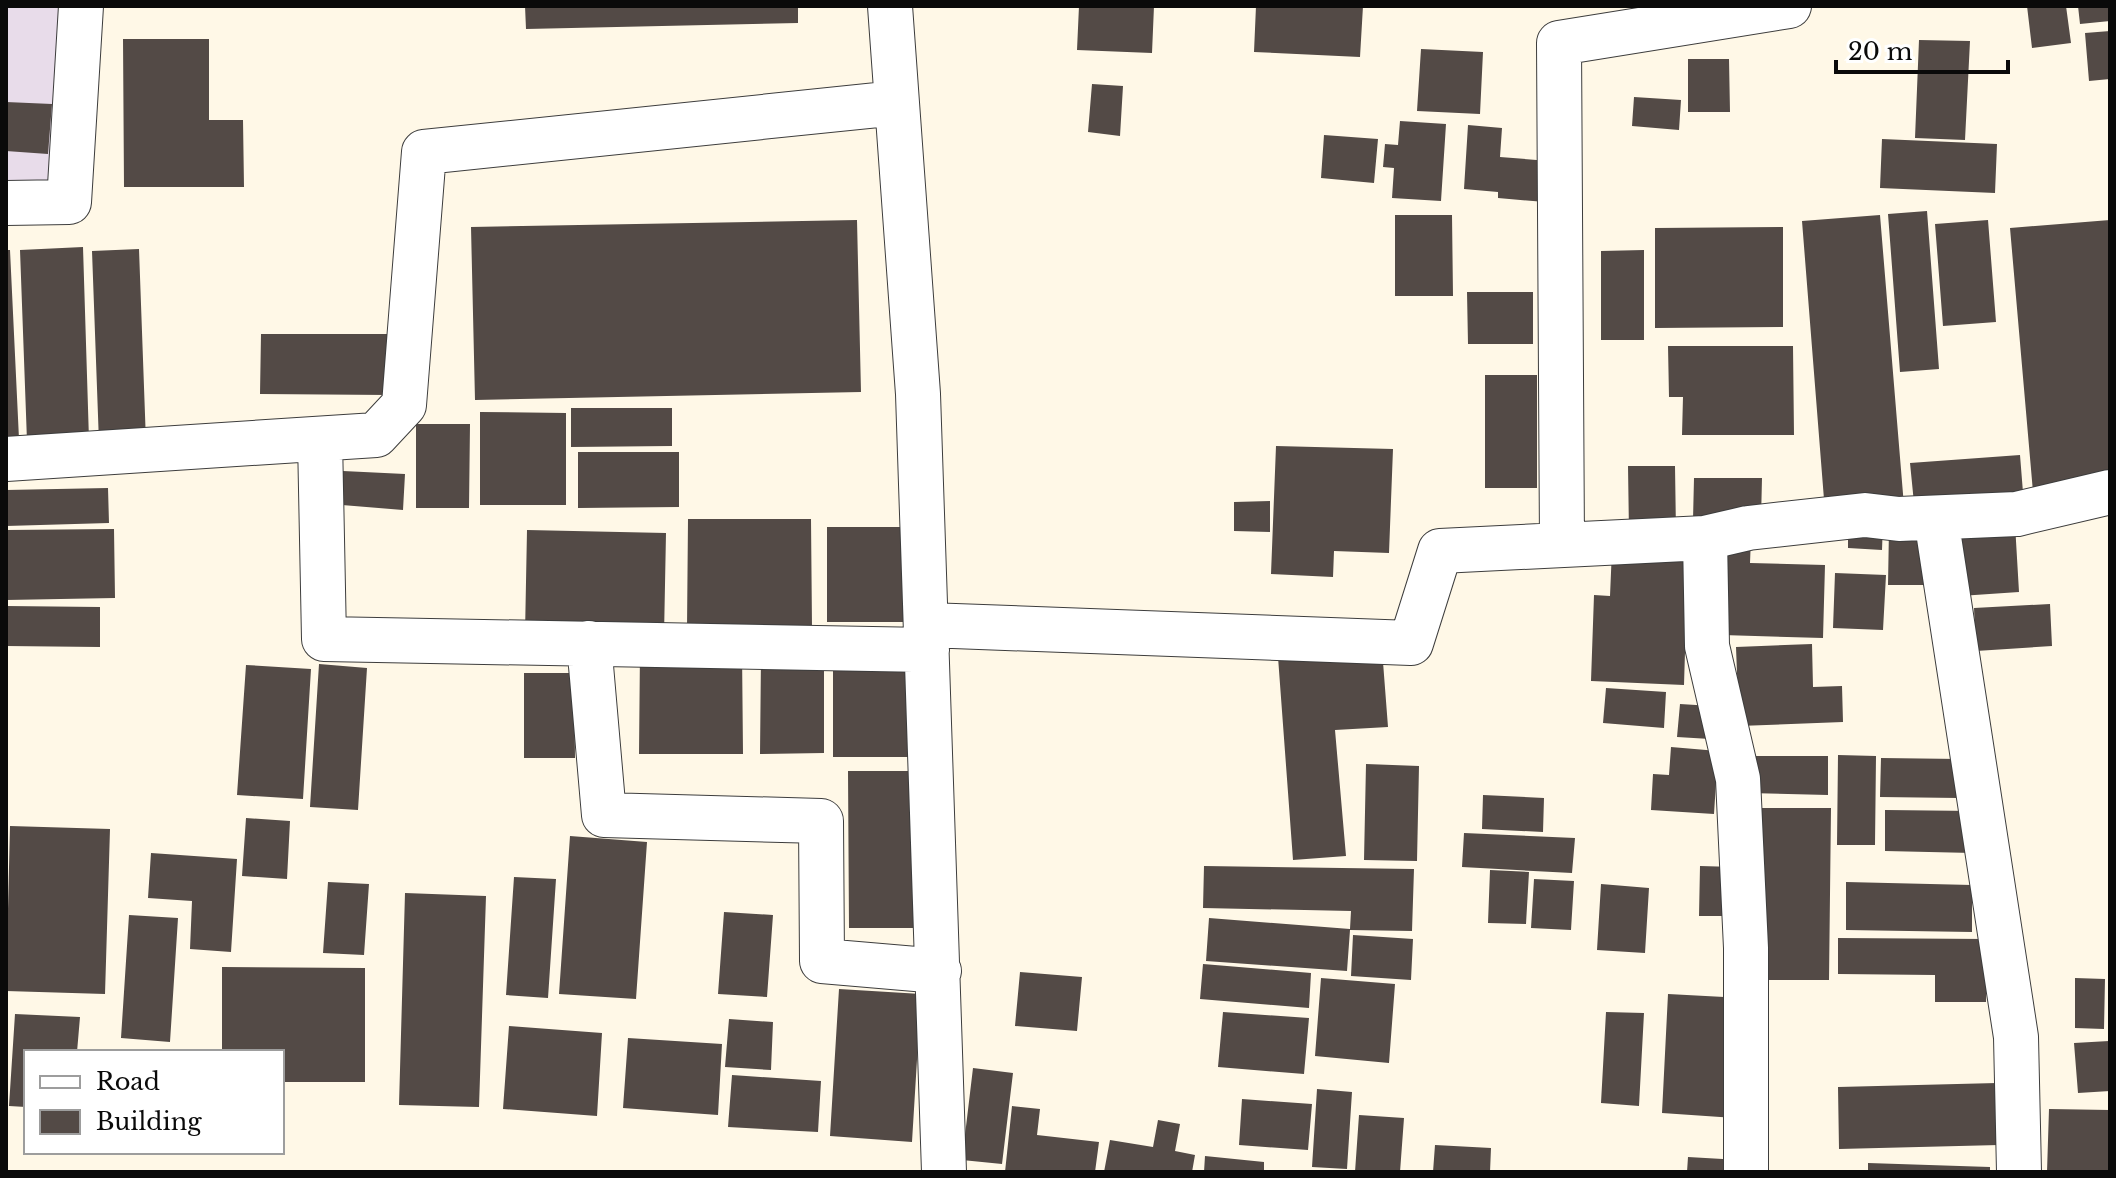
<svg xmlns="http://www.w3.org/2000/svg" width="2116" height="1178" font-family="'Libre Baskerville',serif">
  <rect width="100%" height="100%" fill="#fff8e7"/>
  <path fill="#e8dcea" d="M 6,6 L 58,6 L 58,182 L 6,183 Z"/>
  <path fill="#534a46" d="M 525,6 L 798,6 L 798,23 L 526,29 Z
    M 1079,6 L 1154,6 L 1152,53 L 1077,50 Z
    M 1256,6 L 1363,6 L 1360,57 L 1254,52 Z
    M 2027,6 L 2066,6 L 2071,43 L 2032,48 Z
    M 2078,6 L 2109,6 L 2110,21 L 2080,24 Z
    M 2110,31 L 2110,79 L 2089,81 L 2085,33 Z
    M 123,39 L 209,39 L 209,120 L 243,120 L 244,187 L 124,187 Z
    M 1919,40 L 1970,41 L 1965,140 L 1915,138 Z
    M 1421,49 L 1483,52 L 1480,114 L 1417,111 Z
    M 1688,59 L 1729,59 L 1730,112 L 1688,112 Z
    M 1092,84 L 1123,86 L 1120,136 L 1088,132 Z
    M 1634,97 L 1681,100 L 1679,130 L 1632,126 Z
    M 6,102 L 52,104 L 48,154 L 6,151 Z
    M 1400,121 L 1446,124 L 1441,201 L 1392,198 L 1394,168 L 1383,167 L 1385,144 L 1398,145 Z
    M 1468,125 L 1502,128 L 1500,157 L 1549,161 L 1545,202 L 1498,198 L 1498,192 L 1464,189 Z
    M 1324,135 L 1378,139 L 1374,183 L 1321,178 Z
    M 1882,139 L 1997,144 L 1995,193 L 1880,188 Z
    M 1927,211 L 1939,369 L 1900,372 L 1888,214 Z
    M 1395,215 L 1452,215 L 1453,296 L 1395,296 Z
    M 1880,215 L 1904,506 L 1825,512 L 1802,221 Z
    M 857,220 L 861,392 L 475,400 L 471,227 Z
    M 1988,220 L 1996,322 L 1943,326 L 1935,224 Z
    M 2110,220 L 2110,486 L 2033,492 L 2010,228 Z
    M 1783,227 L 1783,327 L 1655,328 L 1655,228 Z
    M 83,247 L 89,440 L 27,441 L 20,250 Z
    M 139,249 L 146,442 L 99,443 L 92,251 Z
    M 6,250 L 10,250 L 19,439 L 6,439 Z
    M 1644,250 L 1644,340 L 1601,340 L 1601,251 Z
    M 1467,292 L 1533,292 L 1533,344 L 1468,344 Z
    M 261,334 L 389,334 L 389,395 L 260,394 Z
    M 1668,346 L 1793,346 L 1794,435 L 1682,435 L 1683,397 L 1669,397 Z
    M 1485,375 L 1537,375 L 1537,488 L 1485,488 Z
    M 571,408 L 672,408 L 672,446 L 571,447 Z
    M 480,412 L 566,413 L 566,505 L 480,505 Z
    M 416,424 L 470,424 L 469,508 L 416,508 Z
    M 1276,446 L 1393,449 L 1389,553 L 1334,551 L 1333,577 L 1271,574 Z
    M 578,452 L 679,452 L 679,507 L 578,508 Z
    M 2020,455 L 2024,505 L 1915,513 L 1910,463 Z
    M 1628,466 L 1675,466 L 1676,533 L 1629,533 Z
    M 343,471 L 405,474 L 403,510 L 342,505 Z
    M 1694,478 L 1762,478 L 1761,520 L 1693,520 Z
    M 108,488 L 109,523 L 6,526 L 6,490 Z
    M 1270,501 L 1270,532 L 1234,531 L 1234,502 Z
    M 688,519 L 811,519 L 812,628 L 687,628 Z
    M 1848,522 L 1883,522 L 1882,550 L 1848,548 Z
    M 2015,524 L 2019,592 L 1960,596 L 1956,527 Z
    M 827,527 L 908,527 L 907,622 L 827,622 Z
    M 1889,528 L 1927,528 L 1927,585 L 1888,585 Z
    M 114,529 L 115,598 L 6,600 L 6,530 Z
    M 527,530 L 666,533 L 664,636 L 525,634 Z
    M 1725,536 L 1751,537 L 1750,563 L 1825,565 L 1823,638 L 1722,635 Z
    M 1612,549 L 1688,552 L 1684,685 L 1591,681 L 1594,595 L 1610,596 Z
    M 1835,573 L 1886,575 L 1883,630 L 1833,628 Z
    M 2050,604 L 2052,646 L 1976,651 L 1974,608 Z
    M 6,606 L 100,607 L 100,647 L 6,646 Z
    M 1812,644 L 1813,687 L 1842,686 L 1843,722 L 1739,726 L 1736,647 Z
    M 1382,649 L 1388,727 L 1335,730 L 1346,856 L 1293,860 L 1278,657 Z
    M 640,650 L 742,650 L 743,754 L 639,754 Z
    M 761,656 L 824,656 L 824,753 L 760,754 Z
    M 833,656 L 909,656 L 908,757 L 833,757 Z
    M 319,664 L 367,668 L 358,810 L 310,807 Z
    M 246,665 L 311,669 L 303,799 L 237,795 Z
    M 524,673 L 574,673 L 575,758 L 524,758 Z
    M 1606,688 L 1666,692 L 1664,728 L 1603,723 Z
    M 1680,704 L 1712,706 L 1710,739 L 1677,737 Z
    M 1671,747 L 1718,751 L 1714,814 L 1651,810 L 1653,774 L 1669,775 Z
    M 1838,755 L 1876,756 L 1875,845 L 1837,845 Z
    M 1748,756 L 1828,756 L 1828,795 L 1748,793 Z
    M 1881,758 L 1960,759 L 1959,798 L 1880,797 Z
    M 1366,764 L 1419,766 L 1417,861 L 1364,860 Z
    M 848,771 L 928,771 L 927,928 L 849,928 Z
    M 1483,795 L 1544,798 L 1543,832 L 1482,829 Z
    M 1760,808 L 1831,808 L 1829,980 L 1758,980 Z
    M 1885,810 L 1974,811 L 1973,853 L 1885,851 Z
    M 246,818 L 290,821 L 287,879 L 242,876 Z
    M 10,826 L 110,829 L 105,994 L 6,991 Z
    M 1464,833 L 1575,838 L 1572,873 L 1462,867 Z
    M 570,836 L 647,842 L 636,999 L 559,994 Z
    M 151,853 L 237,859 L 231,952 L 190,949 L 192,901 L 148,898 Z
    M 1204,866 L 1414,869 L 1412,931 L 1350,930 L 1347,971 L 1206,961 L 1209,918 L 1350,929 L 1351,911 L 1203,908 Z
    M 1700,866 L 1735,867 L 1735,916 L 1699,916 Z
    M 1490,870 L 1529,872 L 1526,924 L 1488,923 Z
    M 514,877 L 556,879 L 548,998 L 506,995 Z
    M 1534,879 L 1574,881 L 1571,930 L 1531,928 Z
    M 328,882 L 369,884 L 364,955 L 323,953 Z
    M 1846,882 L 1972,885 L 1972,932 L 1846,930 Z
    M 1601,884 L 1649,888 L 1645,953 L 1597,950 Z
    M 405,893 L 486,896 L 479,1107 L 399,1105 Z
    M 724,912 L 773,915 L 767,997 L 718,994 Z
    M 129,915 L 178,918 L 170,1042 L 121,1038 Z
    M 1353,935 L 1413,939 L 1411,980 L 1351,976 Z
    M 1838,938 L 1987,939 L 1986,1002 L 1935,1002 L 1935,975 L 1838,974 Z
    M 1203,964 L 1311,973 L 1309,1008 L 1200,999 Z
    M 222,967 L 365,968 L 365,1082 L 282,1082 L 282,1052 L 222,1052 Z
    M 1020,972 L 1082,977 L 1077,1031 L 1015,1026 Z
    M 1321,978 L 1395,984 L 1389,1063 L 1315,1056 Z
    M 2075,978 L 2105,979 L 2104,1029 L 2075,1028 Z
    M 839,989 L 921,994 L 912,1142 L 830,1136 Z
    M 1668,994 L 1743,998 L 1735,1118 L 1662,1113 Z
    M 1223,1012 L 1309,1018 L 1304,1074 L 1218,1067 Z
    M 1606,1012 L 1644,1013 L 1639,1106 L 1601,1103 Z
    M 15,1014 L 80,1017 L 77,1052 L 26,1052 L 26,1107 L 9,1106 Z
    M 729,1019 L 773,1022 L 771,1070 L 725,1067 Z
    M 509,1026 L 602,1033 L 597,1116 L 503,1109 Z
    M 628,1038 L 722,1044 L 718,1115 L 623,1108 Z
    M 2109,1041 L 2110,1091 L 2078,1093 L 2074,1043 Z
    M 973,1068 L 1013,1073 L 1002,1164 L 962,1160 Z
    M 732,1075 L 821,1081 L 818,1132 L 728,1127 Z
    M 1997,1083 L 1999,1145 L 1839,1149 L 1838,1087 Z
    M 1317,1089 L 1352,1092 L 1347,1169 L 1312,1167 Z
    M 1242,1099 L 1312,1104 L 1308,1150 L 1239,1145 Z
    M 1012,1106 L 1040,1109 L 1037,1135 L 1099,1142 L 1095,1172 L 1005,1172 Z
    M 2049,1109 L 2110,1110 L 2110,1172 L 2047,1172 Z
    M 1359,1115 L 1404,1118 L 1400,1172 L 1355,1172 Z
    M 1158,1120 L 1180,1124 L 1175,1151 L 1195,1155 L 1192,1172 L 1104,1172 L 1110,1140 L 1153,1147 Z
    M 1435,1145 L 1491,1148 L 1490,1172 L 1433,1172 Z
    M 1205,1156 L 1264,1162 L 1264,1172 L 1204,1172 Z
    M 1688,1157 L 1740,1160 L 1740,1172 L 1687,1172 Z
    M 1868,1163 L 1990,1167 L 1990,1172 L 1868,1172 Z"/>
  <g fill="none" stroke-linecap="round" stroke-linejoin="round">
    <g stroke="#3d3d3d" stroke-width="46">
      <path id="minor" d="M 890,6 L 918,394 L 944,1172
        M 6,203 L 69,202 L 81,6
        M 320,439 L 324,639 L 927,650
        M 6,459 L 376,435 L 404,405 L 424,152 L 897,103
        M 1936,518 L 2016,1037 L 2019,1172
        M 1705,538 L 1748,528 L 1865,515 L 1899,519 L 2017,514 L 2110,492
        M 1562,545 L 1559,43 L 1789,6
        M 927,625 L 1411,643 L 1440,551 L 1705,538 L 1707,646 L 1738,779 L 1746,948 L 1746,1172
        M 589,643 L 604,815 L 821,821 L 822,961 L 939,971"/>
    </g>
    <use href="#minor" stroke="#fff" stroke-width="44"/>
  </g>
  <rect width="2116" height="1178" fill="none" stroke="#0a0a0a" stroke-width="16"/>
  <rect x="24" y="1050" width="260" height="104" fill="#ffffff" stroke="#9d9d9d" stroke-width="2"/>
  <rect x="40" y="1076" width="40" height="12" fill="#ffffff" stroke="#9d9d9d" stroke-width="2"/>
  <text x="96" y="1090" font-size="24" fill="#0a0a0a">Road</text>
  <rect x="40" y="1110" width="40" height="24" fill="#534a46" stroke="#9d9d9d" stroke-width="2"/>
  <text x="96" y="1130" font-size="24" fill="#0a0a0a">Building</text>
  <path d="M1836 60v12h172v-12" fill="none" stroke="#0a0a0a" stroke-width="4"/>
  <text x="1848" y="60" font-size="24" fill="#0a0a0a" stroke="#ffffff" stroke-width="6" paint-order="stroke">20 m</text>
</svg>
